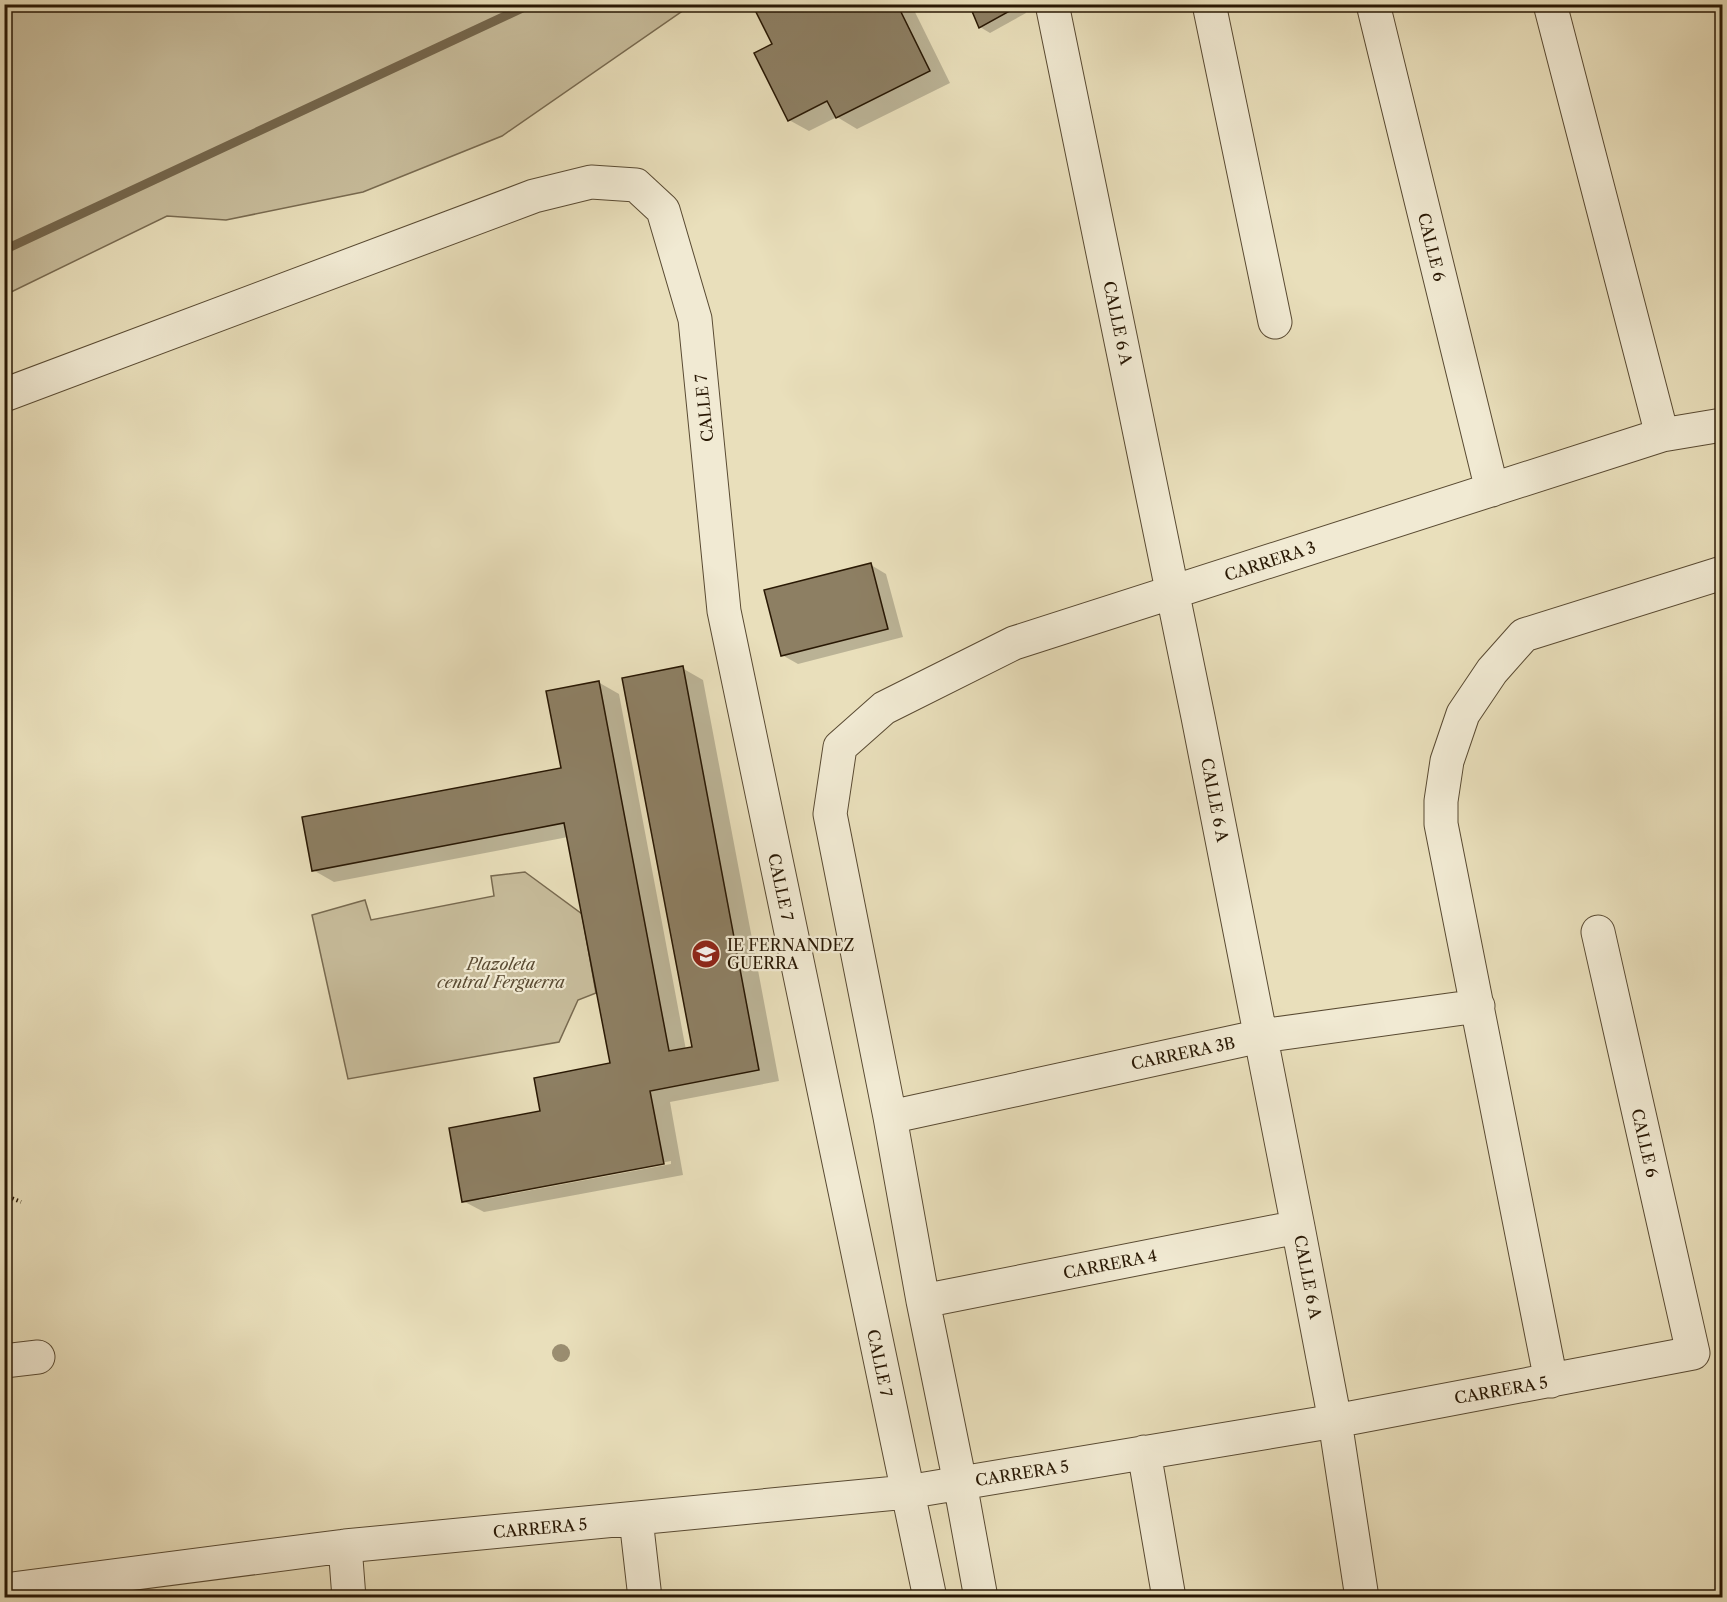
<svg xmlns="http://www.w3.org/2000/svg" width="1727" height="1602" font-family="'Libre Caslon Text',serif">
  <rect width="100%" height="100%" fill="#e9dfbb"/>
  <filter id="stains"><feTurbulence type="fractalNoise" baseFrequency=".00333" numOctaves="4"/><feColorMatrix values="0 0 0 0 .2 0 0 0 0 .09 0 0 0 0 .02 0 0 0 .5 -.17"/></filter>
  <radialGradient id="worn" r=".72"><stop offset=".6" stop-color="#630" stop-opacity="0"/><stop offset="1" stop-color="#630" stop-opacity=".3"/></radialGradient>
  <path fill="#c8bd9c" stroke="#786a50" stroke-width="1.5" d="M 5,4 L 691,4 L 691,5 L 502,136 L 363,192 L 226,220 L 167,216 L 5,295 Z
    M 525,872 L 582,914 L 596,993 L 578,1000 L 559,1042 L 348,1079 L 312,915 L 365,900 L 371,920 L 494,896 L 491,876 Z"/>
  <path fill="#0003" fill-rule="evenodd" d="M 771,4 L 911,4 L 950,83 L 857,129 L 837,117 L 809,131 L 789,120 L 774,45 Z
    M 971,4 L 1023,4 L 1026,13 L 990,33 L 980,27 Z
    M 871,565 L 886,574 L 903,637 L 798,664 L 782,655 Z
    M 682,668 L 703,680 L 779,1081 L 670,1102 L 683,1175 L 484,1212 L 463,1201 L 541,1112 L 611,1064 L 568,837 L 334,882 L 313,870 L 563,769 L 598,682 L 619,694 L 686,1050 L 694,1048 ZM 671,1161 L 671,1164 L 479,1200 L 479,1197 Z"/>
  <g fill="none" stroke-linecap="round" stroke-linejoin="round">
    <path stroke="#75674d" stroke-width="9" d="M 4,250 L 531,4"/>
  </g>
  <path fill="#8d7f63" stroke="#291804" stroke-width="1.5" d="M 767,4 L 897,4 L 930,71 L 836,118 L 827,101 L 788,121 L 754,53 L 772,44 L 755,10 Z
    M 969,4 L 1016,4 L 1017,7 L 979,28 Z
    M 871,563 L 888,629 L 781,656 L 764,590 Z
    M 683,666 L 759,1070 L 650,1091 L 664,1164 L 462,1202 L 449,1128 L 540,1111 L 534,1078 L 610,1063 L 564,823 L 312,871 L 302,817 L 561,768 L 546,691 L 599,681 L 669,1051 L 692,1047 L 622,678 Z"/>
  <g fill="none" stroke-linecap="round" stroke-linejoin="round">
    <g stroke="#594a32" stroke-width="35">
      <path id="minor" d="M 1052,4 L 1198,717 L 1298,1227 L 1335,1421 L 1362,1598
        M 1209,4 L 1275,322
        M 1373,4 L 1492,490
        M 1550,4 L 1662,435
        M 4,395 L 534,196 L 591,182 L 636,185 L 663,210 L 695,319 L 724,611 L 930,1598
        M 890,1117 L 1261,1036 L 1478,1006
        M 923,1301 L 1298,1227
        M 4,1361 L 38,1357
        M 1551,1381 L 1441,824 L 1441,801 L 1447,761 L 1463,714 L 1492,671 L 1524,635 L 1722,573
        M 1144,1452 L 1169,1598
        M 636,1519 L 645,1598
        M 345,1546 L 349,1598
        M 4,1590 L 345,1546 L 907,1492 L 1335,1421 L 1693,1353 L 1598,932
        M 981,1598 L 960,1483 L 923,1301 L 890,1117 L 830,814 L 840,747 L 884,708 L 1014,643 L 1662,435 L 1722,425"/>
    </g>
    <path stroke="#291804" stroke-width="4" stroke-dasharray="1.5 3" stroke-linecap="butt" d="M 4,1195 L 21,1202"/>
    <use href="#minor" stroke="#f1ead3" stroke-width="33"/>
  </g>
  <circle fill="#9a8d70" cx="561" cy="1353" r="9"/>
  <defs>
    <g id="university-disc" transform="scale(1.5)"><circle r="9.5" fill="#8f2418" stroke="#f1ead3"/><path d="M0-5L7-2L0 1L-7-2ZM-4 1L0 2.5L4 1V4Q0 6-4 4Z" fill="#fff"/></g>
  </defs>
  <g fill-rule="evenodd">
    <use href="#university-disc" x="706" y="954"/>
  </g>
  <g text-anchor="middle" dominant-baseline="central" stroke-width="4.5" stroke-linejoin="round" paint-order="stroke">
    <g font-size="16" fill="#291804" stroke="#f1ead3">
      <text transform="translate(1432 247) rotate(76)">CALLE 6</text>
      <text transform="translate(1118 323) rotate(78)">CALLE 6 A</text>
      <text transform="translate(704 408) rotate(-96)">CALLE 7</text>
      <text transform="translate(1270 561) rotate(-18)">CARRERA 3</text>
      <text transform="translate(1215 800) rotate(79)">CALLE 6 A</text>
      <text transform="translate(781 887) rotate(78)">CALLE 7</text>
      <text transform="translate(1183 1053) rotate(-12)">CARRERA 3B</text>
      <text transform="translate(1645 1143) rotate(77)">CALLE 6</text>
      <text transform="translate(1110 1264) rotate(-11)">CARRERA 4</text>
      <text transform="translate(1308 1277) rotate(79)">CALLE 6 A</text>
      <text transform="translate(880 1363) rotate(78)">CALLE 7</text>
      <text transform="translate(1501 1390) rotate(-10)">CARRERA 5</text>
      <text transform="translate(1022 1473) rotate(-9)">CARRERA 5</text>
      <text transform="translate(540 1528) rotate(-5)">CARRERA 5</text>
    </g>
    <g font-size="16" fill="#291804" stroke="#f1ead3" text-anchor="start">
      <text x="727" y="945">IE FERNANDEZ<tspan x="727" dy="18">GUERRA</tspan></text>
    </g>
    <g font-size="16" font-style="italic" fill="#594a32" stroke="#f1ead3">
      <text x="501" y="964">Plazoleta<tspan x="501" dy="18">central Ferguerra</tspan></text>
    </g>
  </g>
  <rect width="1727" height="1602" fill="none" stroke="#e9dfbb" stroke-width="24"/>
  <rect x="6" y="6" width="1715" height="1590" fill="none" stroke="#291804" stroke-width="3"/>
  <rect x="12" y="12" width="1703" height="1578" fill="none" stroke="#291804" stroke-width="1.5"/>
  <rect width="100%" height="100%" filter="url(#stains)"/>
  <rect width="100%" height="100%" fill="url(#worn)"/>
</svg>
